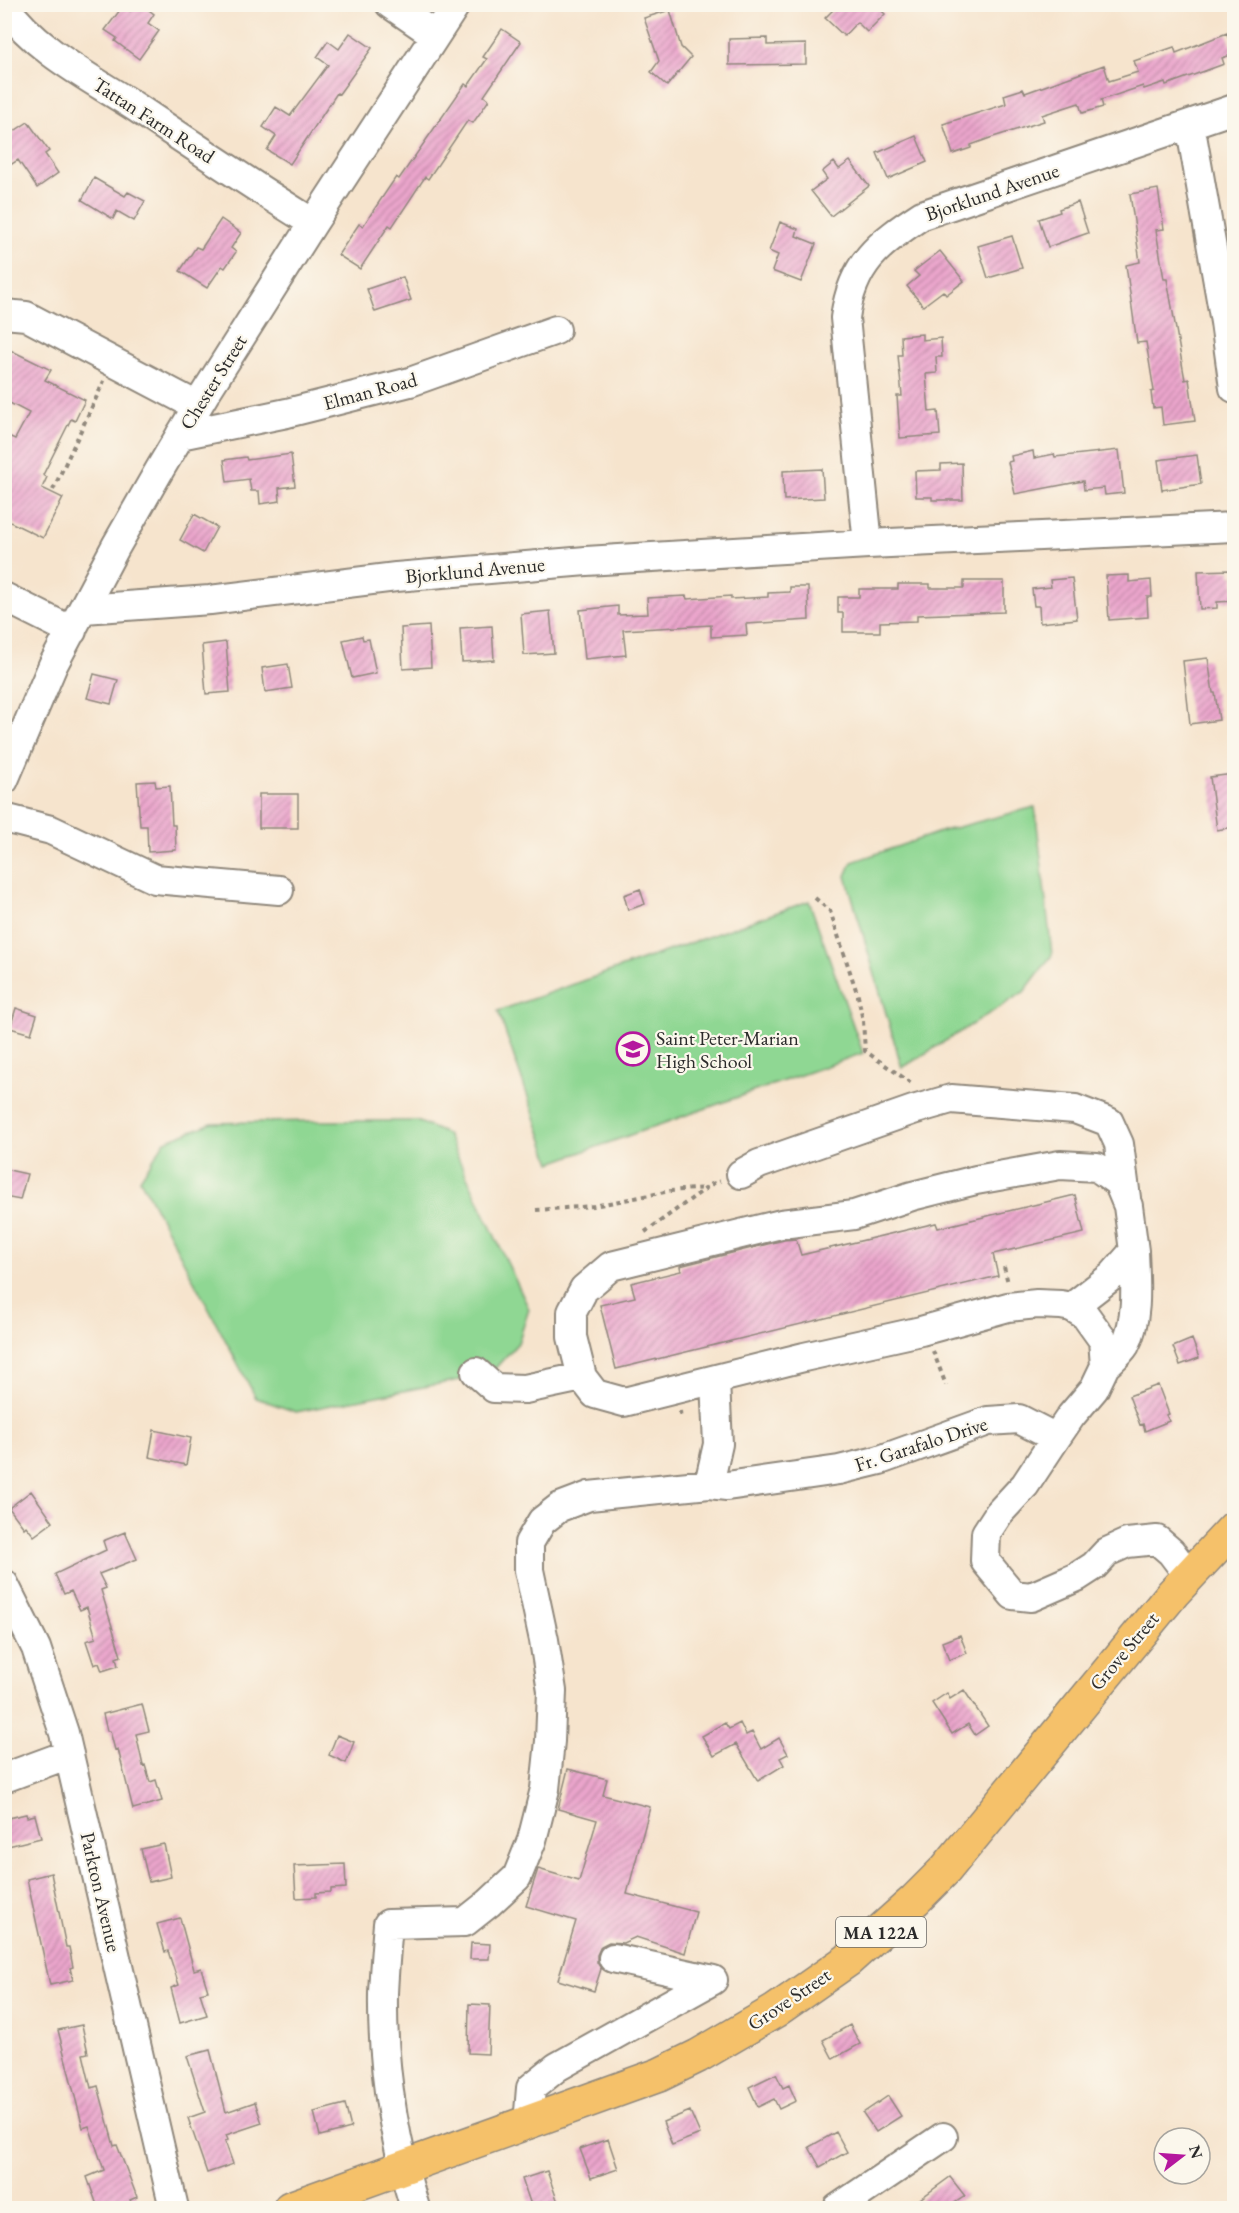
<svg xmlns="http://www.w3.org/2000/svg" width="1239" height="2213" font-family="'EB Garamond',serif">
  <defs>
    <pattern id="building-hatch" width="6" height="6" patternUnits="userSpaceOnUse" patternTransform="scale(1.5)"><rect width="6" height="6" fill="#eba5cc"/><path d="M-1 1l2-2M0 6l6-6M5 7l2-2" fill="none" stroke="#bf87a6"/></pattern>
  </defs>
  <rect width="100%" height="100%" fill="#fbf7ec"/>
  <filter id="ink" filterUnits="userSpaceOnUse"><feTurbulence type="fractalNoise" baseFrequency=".0167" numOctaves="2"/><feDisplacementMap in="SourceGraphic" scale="12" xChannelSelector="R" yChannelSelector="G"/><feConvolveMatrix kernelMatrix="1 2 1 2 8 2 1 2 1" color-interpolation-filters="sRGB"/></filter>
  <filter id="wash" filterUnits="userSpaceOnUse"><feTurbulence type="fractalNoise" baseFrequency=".008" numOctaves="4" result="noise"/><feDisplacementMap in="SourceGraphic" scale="24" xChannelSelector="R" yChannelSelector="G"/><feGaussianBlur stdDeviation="1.35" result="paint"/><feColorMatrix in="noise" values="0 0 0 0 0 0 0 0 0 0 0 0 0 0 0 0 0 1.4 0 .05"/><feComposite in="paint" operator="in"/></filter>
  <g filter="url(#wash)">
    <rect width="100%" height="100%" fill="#f6e4cd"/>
    <path fill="#8fd793" stroke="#5d815f" stroke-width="1.5" d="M 1035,807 L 1052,955 L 1024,992 L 902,1068 L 846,876 L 852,862 L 943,831 Z
      M 809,901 L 863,1053 L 551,1163 L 498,1011 Z
      M 313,1121 L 417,1121 L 447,1134 L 529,1309 L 518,1343 L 490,1374 L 296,1412 L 256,1398 L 140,1179 L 165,1141 L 212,1123 Z"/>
    <g id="blocks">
      <path fill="url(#building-hatch)" d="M 135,4 L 141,4 L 154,14 L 148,23 L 159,31 L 139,59 L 115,41 L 117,38 L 105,30 L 123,6 L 130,11 Z
        M 839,4 L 875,4 L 885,14 L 867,32 L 857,22 L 844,36 L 825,18 Z
        M 670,10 L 681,47 L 691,57 L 667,86 L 651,72 L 659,61 L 644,18 Z
        M 502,29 L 521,42 L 484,96 L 489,100 L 473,123 L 468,120 L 428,179 L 425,177 L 392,227 L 389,225 L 360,269 L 338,255 L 359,224 L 363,226 L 396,177 L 399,179 L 465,84 L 468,86 L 487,59 L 483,57 Z
        M 350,33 L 372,48 L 339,94 L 337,93 L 290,164 L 267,150 L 276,136 L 263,127 L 276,107 L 290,116 L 328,65 L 317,57 L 328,41 L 339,49 Z
        M 1227,33 L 1234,54 L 1222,58 L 1224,64 L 1166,85 L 1165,82 L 1144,89 L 1143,86 L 1101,100 L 1103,107 L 1082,113 L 1079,103 L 1042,115 L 1044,121 L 990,138 L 971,145 L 971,148 L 953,154 L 943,124 L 1006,104 L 1004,95 L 1023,89 L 1025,93 L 1104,65 L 1109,81 L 1138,72 L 1134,61 L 1174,47 L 1176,53 Z
        M 767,38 L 767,45 L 806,44 L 806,64 L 729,65 L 729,39 Z
        M 28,122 L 49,151 L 45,154 L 58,173 L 37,188 L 18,160 L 4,169 L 4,138 Z
        M 916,136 L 927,162 L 888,179 L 877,153 Z
        M 850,161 L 869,186 L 831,216 L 811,191 L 827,179 L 822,172 L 834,162 L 839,169 Z
        M 94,178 L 125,196 L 128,192 L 145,201 L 134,221 L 117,211 L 113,219 L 82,200 Z
        M 1158,189 L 1164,229 L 1156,230 L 1164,279 L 1167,279 L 1185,380 L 1189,379 L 1195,421 L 1163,425 L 1161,407 L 1153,408 L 1151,392 L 1154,391 L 1146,342 L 1137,343 L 1126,265 L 1140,262 L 1130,194 Z
        M 1078,202 L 1088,233 L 1048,247 L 1039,219 L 1060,212 L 1059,209 Z
        M 221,219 L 241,233 L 231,248 L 236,252 L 225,268 L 222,266 L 207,288 L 180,271 L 196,247 L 201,249 Z
        M 780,222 L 798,229 L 796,236 L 816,244 L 801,282 L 772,271 L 778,255 L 769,251 Z
        M 1012,236 L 1022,268 L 988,278 L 978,246 Z
        M 940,251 L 964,281 L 946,295 L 943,291 L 923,306 L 907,286 L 919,276 L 914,271 Z
        M 403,277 L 411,300 L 375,312 L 367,289 Z
        M 922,334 L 922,340 L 941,338 L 942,357 L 936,357 L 937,373 L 926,374 L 929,412 L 938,411 L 940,435 L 900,438 L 897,396 L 902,396 L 898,355 L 902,355 L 901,336 Z
        M 4,347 L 51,370 L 45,380 L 85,400 L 75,421 L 71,419 L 43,475 L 47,477 L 42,488 L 63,498 L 43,538 L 4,519 L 4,434 L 15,439 L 29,413 L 4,400 Z
        M 1119,450 L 1124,493 L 1105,495 L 1104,488 L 1084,490 L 1083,481 L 1015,494 L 1008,462 L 1012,461 L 1011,456 L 1033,451 L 1034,458 L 1054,454 L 1055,457 Z
        M 291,454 L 295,486 L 279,488 L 280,501 L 260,504 L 259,491 L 251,491 L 249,479 L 227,482 L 224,460 L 246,457 L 247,460 Z
        M 1197,455 L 1201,484 L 1162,490 L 1158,460 Z
        M 962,463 L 963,500 L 932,500 L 932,497 L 916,497 L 915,471 L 941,470 L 941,464 Z
        M 822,469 L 824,498 L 784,500 L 783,471 Z
        M 194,514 L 217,527 L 203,553 L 180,540 Z
        M 1231,570 L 1231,575 L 1234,575 L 1234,601 L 1217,602 L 1217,608 L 1200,609 L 1198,571 Z
        M 1129,575 L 1129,582 L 1151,580 L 1152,597 L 1147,597 L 1148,617 L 1109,620 L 1106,576 Z
        M 1072,578 L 1077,619 L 1040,623 L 1039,606 L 1034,606 L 1032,589 L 1051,587 L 1050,580 Z
        M 964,581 L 1004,581 L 1004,612 L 917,615 L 917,621 L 880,622 L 880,632 L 843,632 L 843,613 L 838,613 L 838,597 L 859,597 L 859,589 L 898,589 L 898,584 L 930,584 L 930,588 L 964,588 Z
        M 790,587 L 808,587 L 809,620 L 746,624 L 747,635 L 711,637 L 711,625 L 623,630 L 626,655 L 585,659 L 580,610 L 618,606 L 618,615 L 648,614 L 647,598 L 686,596 L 687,599 L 731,596 L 731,599 L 768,597 L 768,593 L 790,592 Z
        M 550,611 L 554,653 L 524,655 L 521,614 Z
        M 429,626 L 431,667 L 403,669 L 401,628 Z
        M 492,626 L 494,660 L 462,662 L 460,628 Z
        M 362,636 L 363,640 L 369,639 L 376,673 L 352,678 L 343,640 Z
        M 226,642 L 230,692 L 206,694 L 202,645 Z
        M 1208,658 L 1213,693 L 1215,693 L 1219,720 L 1190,724 L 1183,661 Z
        M 288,664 L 292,688 L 265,692 L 262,668 Z
        M 94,674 L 118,680 L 111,704 L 87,698 Z
        M 1234,774 L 1234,827 L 1217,830 L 1210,777 Z
        M 155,781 L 156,787 L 170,786 L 172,825 L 175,825 L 176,850 L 148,852 L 147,826 L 140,826 L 137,782 Z
        M 259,794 L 298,794 L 298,828 L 259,828 Z
        M 640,889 L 645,904 L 628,910 L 624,895 Z
        M 16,1008 L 37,1015 L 31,1034 L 10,1028 Z
        M 4,1169 L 27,1174 L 20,1200 L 4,1197 Z
        M 1075,1195 L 1084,1233 L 993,1254 L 998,1276 L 616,1369 L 600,1305 L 635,1297 L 631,1283 L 681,1271 L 680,1266 L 784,1240 L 796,1239 L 801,1255 L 936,1223 L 938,1228 Z
        M 1192,1339 L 1199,1358 L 1180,1365 L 1173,1347 Z
        M 1158,1385 L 1169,1414 L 1166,1415 L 1169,1421 L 1145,1431 L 1143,1424 L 1140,1425 L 1129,1396 Z
        M 154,1430 L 191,1438 L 186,1465 L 149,1457 Z
        M 31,1491 L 53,1522 L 34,1536 L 26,1526 L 24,1528 L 9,1508 Z
        M 125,1532 L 137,1559 L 99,1574 L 106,1588 L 101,1590 L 121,1656 L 116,1658 L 118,1666 L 102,1671 L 99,1663 L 94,1665 L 86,1641 L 96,1638 L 87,1607 L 80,1610 L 71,1591 L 64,1594 L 55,1574 L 106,1550 L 103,1541 Z
        M 960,1635 L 967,1653 L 949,1660 L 942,1642 Z
        M 964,1690 L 988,1726 L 975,1735 L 968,1724 L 952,1734 L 932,1703 L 947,1693 L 950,1699 Z
        M 142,1704 L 149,1731 L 136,1734 L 143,1766 L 145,1765 L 150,1782 L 156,1780 L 162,1801 L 133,1809 L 118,1749 L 115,1750 L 110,1731 L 107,1731 L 103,1714 Z
        M 725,1723 L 729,1729 L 740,1723 L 746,1735 L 752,1732 L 761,1749 L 779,1738 L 788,1754 L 780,1758 L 784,1765 L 758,1781 L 736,1744 L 714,1756 L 702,1736 Z
        M 337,1735 L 354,1742 L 346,1763 L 329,1755 Z
        M 568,1769 L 607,1779 L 603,1795 L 650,1807 L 627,1894 L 696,1912 L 685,1953 L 636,1937 L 623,1943 L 609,1942 L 601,1946 L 597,1955 L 597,1962 L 601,1969 L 594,1991 L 558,1980 L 576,1921 L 526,1906 L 538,1869 L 579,1881 L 597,1820 L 558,1809 Z
        M 26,1814 L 27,1817 L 35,1815 L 41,1838 L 4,1847 L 4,1819 Z
        M 164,1844 L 171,1877 L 149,1882 L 141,1849 Z
        M 345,1864 L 346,1888 L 331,1889 L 331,1892 L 316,1893 L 316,1897 L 296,1898 L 294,1866 Z
        M 51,1873 L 66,1947 L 69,1947 L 73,1967 L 70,1968 L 73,1980 L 50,1985 L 27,1879 Z
        M 180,1918 L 194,1970 L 201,1968 L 208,1991 L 200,1993 L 207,2015 L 180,2023 L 171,1988 L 179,1985 L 168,1951 L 165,1952 L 157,1924 Z
        M 471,1943 L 490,1944 L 489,1959 L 470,1959 Z
        M 469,2004 L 490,2005 L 488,2054 L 468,2053 Z
        M 82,2025 L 88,2053 L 83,2054 L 91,2088 L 98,2086 L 114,2146 L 117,2145 L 137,2197 L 130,2200 L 132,2204 L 120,2208 L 113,2208 L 111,2203 L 98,2208 L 87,2177 L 104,2170 L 89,2126 L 83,2128 L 58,2030 Z
        M 850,2025 L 860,2044 L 833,2059 L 823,2040 Z
        M 210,2050 L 226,2112 L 255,2102 L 262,2123 L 226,2135 L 228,2140 L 225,2141 L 233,2164 L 207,2173 L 188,2118 L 205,2112 L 187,2056 Z
        M 776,2074 L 783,2088 L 789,2085 L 796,2101 L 779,2109 L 774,2099 L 758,2107 L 749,2087 Z
        M 888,2096 L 901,2116 L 876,2132 L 863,2113 Z
        M 345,2104 L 351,2128 L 320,2136 L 314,2112 Z
        M 690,2111 L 700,2134 L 672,2145 L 663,2122 Z
        M 836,2132 L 847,2152 L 820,2167 L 809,2147 Z
        M 608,2139 L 618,2169 L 591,2178 L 580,2149 Z
        M 547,2171 L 560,2208 L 532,2208 L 522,2179 Z
        M 950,2177 L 965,2196 L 947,2208 L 926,2208 L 920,2199 Z"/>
    </g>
  </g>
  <g filter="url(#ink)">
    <use href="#blocks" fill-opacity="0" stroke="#90887c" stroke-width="1.5"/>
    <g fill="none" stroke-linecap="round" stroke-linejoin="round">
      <g stroke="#90887c" stroke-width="32">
        <path id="minor" d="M 390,4 L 435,35
          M 4,5 C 36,51 91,78 137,108 C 195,147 253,186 313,223
          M 1190,124 L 1225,322 L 1234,388
          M 4,314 L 26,316 L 197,406
          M 180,435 L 287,413 L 410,382 L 556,330
          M 868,544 L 845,318 C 852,264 879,243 922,215 L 1234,109
          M 4,597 L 72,631
          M 84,609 L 210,600 L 396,577 L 586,561 L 868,544 L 1234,527
          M 4,780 L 53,665 L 116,546 L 160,469 L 206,392 L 313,223 L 456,4
          M 4,818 L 51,830 L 155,879 L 279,890
          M 741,1174 L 759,1164 L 913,1110 L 951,1099 L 1075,1109 L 1109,1122 L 1119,1144 L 1126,1198
          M 1072,1307 L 1112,1276 L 1134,1251 C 1135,1280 1139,1319 1125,1345 C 1120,1353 1111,1360 1105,1366
          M 476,1372 L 494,1388 L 525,1389 L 582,1377
          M 1056,1438 L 1071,1416 L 1094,1389 L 1105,1366 L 1103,1340 L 1085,1315 L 1072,1307 L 1061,1305 L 1037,1304 L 1008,1307 L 921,1331 L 804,1357 L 624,1402 L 595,1394 L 582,1377 L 572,1337 L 572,1312 L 584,1289 L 611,1266 L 781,1224 L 854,1215 L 912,1196 L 976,1180 L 1060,1165 L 1097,1167 L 1118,1182 L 1128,1206 L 1134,1251
          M 709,1484 L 718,1444 L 715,1381
          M 4,1584 L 36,1648 L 64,1733 L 174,2208
          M 4,1778 L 69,1754
          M 528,2124 L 531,2088 L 557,2067 L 713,1980 L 613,1958
          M 415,2208 C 394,2140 382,2065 383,1994 C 384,1970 386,1947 388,1924 L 465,1922 L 489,1903 L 517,1877 L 532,1840 L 545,1789 L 550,1741 L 552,1691 L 544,1640 L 529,1570 L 529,1543 L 542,1521 L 560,1507 L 589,1496 L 709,1484 L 727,1486 L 839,1470 L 880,1460 L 988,1421 L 1019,1419 L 1056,1438 L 1025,1485 L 999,1513 L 986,1533 L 985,1561 L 1013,1595 L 1031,1597 L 1077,1577 L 1094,1566 L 1107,1552 L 1127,1543 L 1157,1540 L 1171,1552 L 1189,1576
          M 838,2208 L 943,2137"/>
      </g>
      <g stroke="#90887c" stroke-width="36">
        <path id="major" d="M 290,2208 L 659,2075 L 698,2056 L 775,2011 L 848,1960 L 915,1900 L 946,1869 L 1173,1593 L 1234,1528"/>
      </g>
      <path stroke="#90887c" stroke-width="4" stroke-dasharray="4.5 4.5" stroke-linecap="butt" d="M 53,490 L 104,381
        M 815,898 L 830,911 L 858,996 L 863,1021 L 865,1051 L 914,1085
        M 536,1210 L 594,1206 L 670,1191 L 706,1188
        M 645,1232 L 712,1184 L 720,1181
        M 1004,1267 L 1008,1283
        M 933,1351 L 946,1385
        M 680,1411 L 681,1420"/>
      <use href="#minor" stroke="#fff" stroke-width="28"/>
      <use href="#major" stroke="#f5c16b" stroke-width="33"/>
    </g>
  </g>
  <defs>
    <g id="school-ring" transform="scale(1.725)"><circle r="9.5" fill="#fbf7ec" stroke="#b5179e" stroke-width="1.5"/><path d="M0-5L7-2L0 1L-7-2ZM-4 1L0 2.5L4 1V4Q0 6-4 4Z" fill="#b5179e"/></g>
  </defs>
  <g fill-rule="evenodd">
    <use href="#school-ring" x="633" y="1049"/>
  </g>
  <g text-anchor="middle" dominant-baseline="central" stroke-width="4.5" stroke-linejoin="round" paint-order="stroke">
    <rect fill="#fbf7ec" stroke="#696865" stroke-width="1.5" x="836" y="1917" width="90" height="30" rx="4.5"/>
    <g font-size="18" font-weight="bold" fill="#2b2b2b">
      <text x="881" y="1932">MA 122A</text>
    </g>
    <g font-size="20" fill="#2b2b2b" stroke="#fbf7ec">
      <text transform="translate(154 120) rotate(33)">Tattan Farm Road</text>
      <text transform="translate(992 192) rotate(-19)">Bjorklund Avenue</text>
      <text transform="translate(213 382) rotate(-58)">Chester Street</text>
      <text transform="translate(370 391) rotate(-15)">Elman Road</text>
      <text transform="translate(475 570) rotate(-5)">Bjorklund Avenue</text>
      <text transform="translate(921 1444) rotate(-18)">Fr. Garafalo Drive</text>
      <text transform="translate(1124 1651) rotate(-50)">Grove Street</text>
      <text transform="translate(101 1892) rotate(77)">Parkton Avenue</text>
      <text transform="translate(789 1999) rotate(-34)">Grove Street</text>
    </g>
    <g font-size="20" fill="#2b2b2b" stroke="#fbf7ec" text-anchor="start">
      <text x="656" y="1038">Saint Peter-Marian<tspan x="656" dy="23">High School</tspan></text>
    </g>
  </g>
  <rect width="1239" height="2213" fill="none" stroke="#fbf7ec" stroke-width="24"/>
  <g transform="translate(1182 2156) rotate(73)"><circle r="28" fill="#fbf7ec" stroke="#a8a59f" stroke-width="1.5"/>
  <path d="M0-4.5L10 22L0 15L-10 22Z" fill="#b5179e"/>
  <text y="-9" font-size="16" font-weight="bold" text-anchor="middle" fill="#2b2b2b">N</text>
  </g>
</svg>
